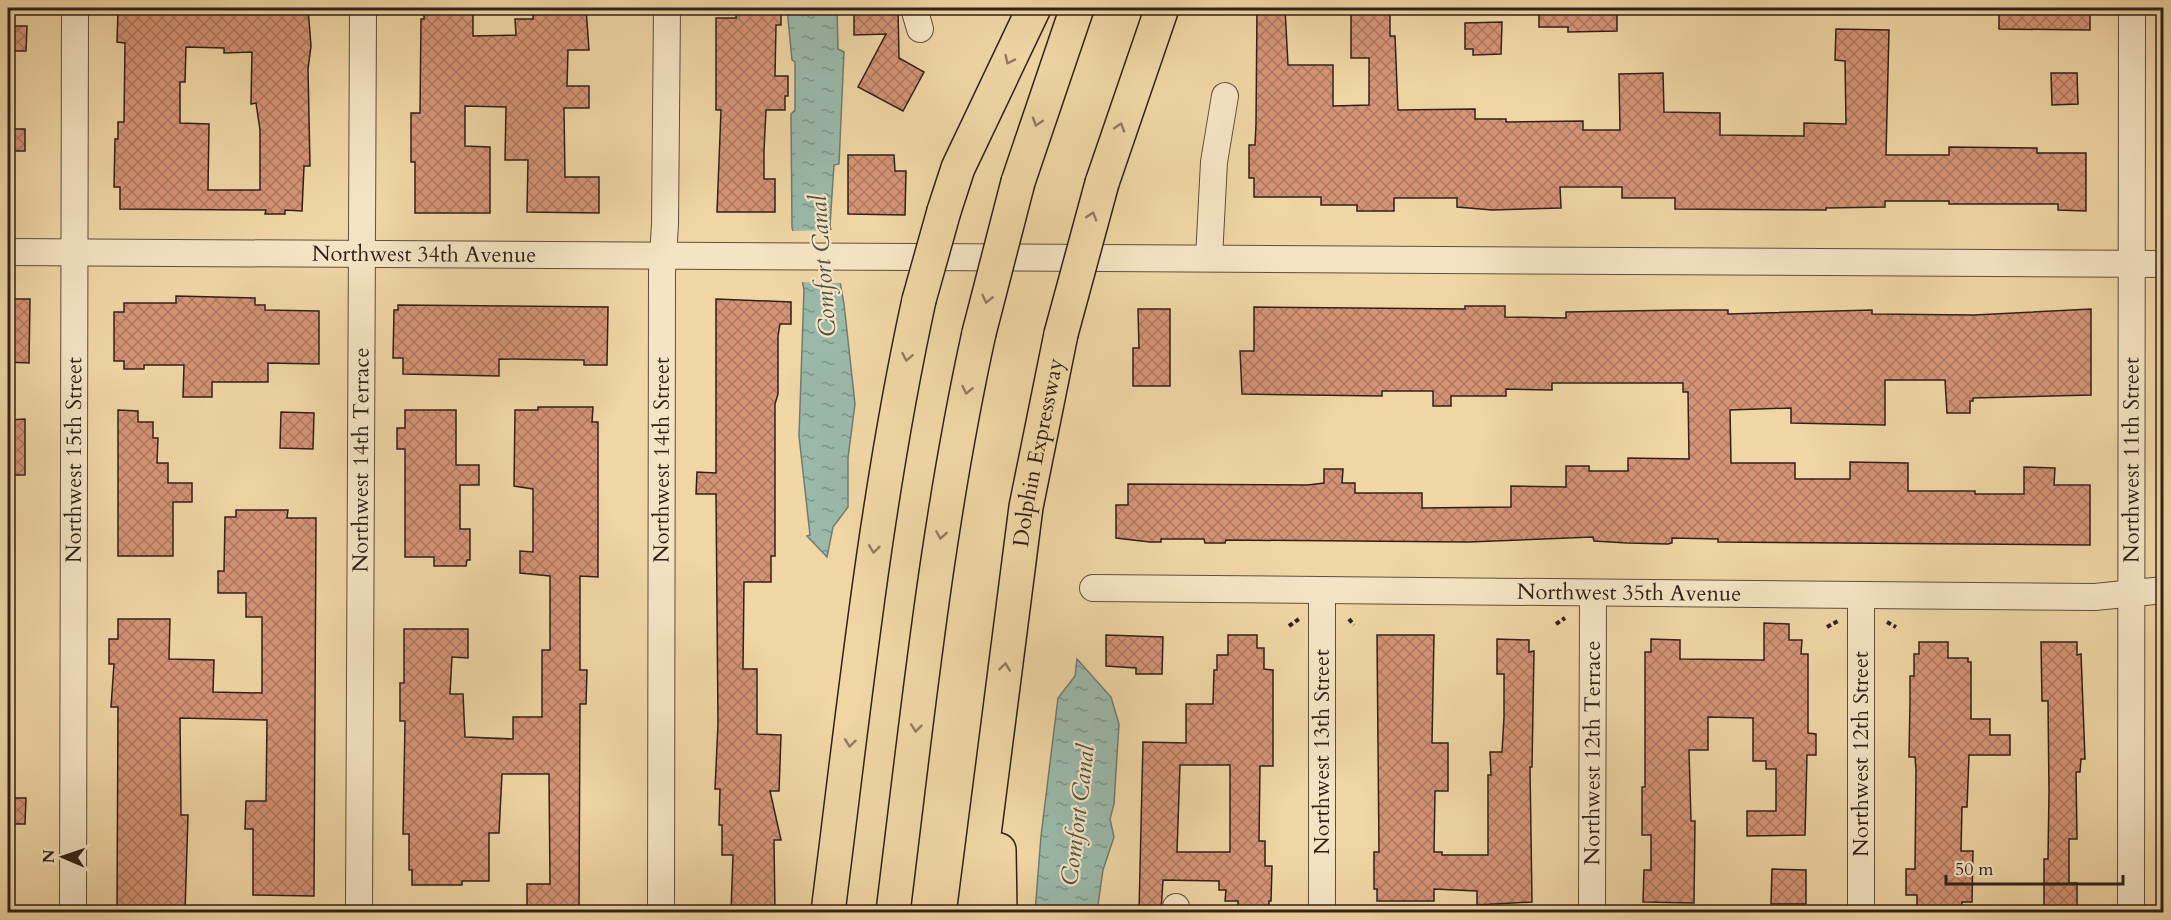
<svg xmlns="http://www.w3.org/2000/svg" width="2171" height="920" font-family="Cardo,serif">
  <defs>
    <pattern id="water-ripples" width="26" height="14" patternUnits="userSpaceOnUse" patternTransform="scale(1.5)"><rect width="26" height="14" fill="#9ab9aa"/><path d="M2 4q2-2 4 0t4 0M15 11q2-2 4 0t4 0" fill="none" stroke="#7e968a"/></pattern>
    <pattern id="building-cross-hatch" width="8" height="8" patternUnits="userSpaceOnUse" patternTransform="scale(1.5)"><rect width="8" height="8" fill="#d59476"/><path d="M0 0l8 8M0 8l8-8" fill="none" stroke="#ad7860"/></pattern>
  </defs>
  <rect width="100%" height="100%" fill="#f0d6a5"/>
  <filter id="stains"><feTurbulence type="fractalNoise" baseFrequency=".00333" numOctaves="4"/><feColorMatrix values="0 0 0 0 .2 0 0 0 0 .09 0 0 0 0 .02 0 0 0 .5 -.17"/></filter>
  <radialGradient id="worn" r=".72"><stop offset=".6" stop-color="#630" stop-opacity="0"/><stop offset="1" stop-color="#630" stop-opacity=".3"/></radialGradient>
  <path fill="url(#water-ripples)" stroke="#707c70" stroke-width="1.5" d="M 787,8 L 837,8 L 838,49 L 844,52 L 839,164 L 834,165 L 830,225 L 844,304 L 855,404 L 848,458 L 848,507 L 833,527 L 827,557 L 807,536 L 810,535 L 799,436 L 804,290 L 792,227 L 791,114 L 795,110 L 795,62 L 792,60 Z
    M 1077,659 L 1111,697 L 1119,724 L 1114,804 L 1110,819 L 1114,837 L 1103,870 L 1097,912 L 1035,912 L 1041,836 L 1058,698 L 1075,676 Z"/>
  <path fill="#f0d6a5" d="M 834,230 L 844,283 L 800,282 L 789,231 Z"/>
  <path fill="url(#building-cross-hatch)" stroke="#302119" stroke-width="1.5" fill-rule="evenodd" d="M 223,8 L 308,8 L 311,46 L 308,69 L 310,166 L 304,166 L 302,211 L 285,210 L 285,214 L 265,214 L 266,210 L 120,209 L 120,187 L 114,187 L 115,139 L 118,139 L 118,122 L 124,122 L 125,43 L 117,42 L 118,10 L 223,13 ZM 186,47 L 224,48 L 224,53 L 252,52 L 251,104 L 256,103 L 260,130 L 260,190 L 208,190 L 209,124 L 180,123 L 180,82 L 185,82 Z
    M 424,8 L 473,8 L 473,36 L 516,35 L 515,19 L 533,19 L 533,8 L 586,8 L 589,50 L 568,50 L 567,86 L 589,86 L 589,108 L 564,108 L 565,177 L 599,177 L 599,213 L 527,212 L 528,160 L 505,160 L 506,107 L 465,106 L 465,146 L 490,147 L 490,213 L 415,213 L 415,162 L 411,162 L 411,113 L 420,113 L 421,19 L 424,19 Z
    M 736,8 L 781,8 L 781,25 L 776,25 L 775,76 L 788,76 L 788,96 L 785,96 L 785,110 L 766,110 L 764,151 L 764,179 L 775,179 L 775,212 L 717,212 L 721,110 L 716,110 L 716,18 L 736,18 Z
    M 854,8 L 898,8 L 899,58 L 924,72 L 903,111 L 858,87 L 886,34 L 854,35 Z
    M 1257,8 L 1285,8 L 1288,65 L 1333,65 L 1333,106 L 1369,105 L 1369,58 L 1351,58 L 1351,8 L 1390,8 L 1390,36 L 1395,36 L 1398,110 L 1475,109 L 1475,119 L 1506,119 L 1506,122 L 1583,121 L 1583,130 L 1620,130 L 1619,74 L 1663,73 L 1664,112 L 1720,113 L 1720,135 L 1804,136 L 1804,123 L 1846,124 L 1845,61 L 1835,60 L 1836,29 L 1889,30 L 1886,155 L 1949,155 L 1949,147 L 2037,148 L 2037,153 L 2086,153 L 2086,211 L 2058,210 L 2058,204 L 1949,204 L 1949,201 L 1885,201 L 1885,207 L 1826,208 L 1826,210 L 1675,209 L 1675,198 L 1622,198 L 1622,187 L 1560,187 L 1561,208 L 1492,210 L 1457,207 L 1457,198 L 1394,198 L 1394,211 L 1357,211 L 1357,205 L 1321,205 L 1321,197 L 1254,197 L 1254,178 L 1249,178 L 1249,145 L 1255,145 L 1256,124 Z
    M 1539,8 L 1617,8 L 1617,31 L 1568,32 L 1568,27 L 1539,27 Z
    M 1999,8 L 2090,8 L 2090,30 L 1999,29 Z
    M 1502,22 L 1501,54 L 1473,55 L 1473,49 L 1465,49 L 1465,23 Z
    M 8,26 L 27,26 L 26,51 L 8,51 Z
    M 2051,73 L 2077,73 L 2078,104 L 2052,105 Z
    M 8,129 L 25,129 L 25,151 L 8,151 Z
    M 848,155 L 894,155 L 895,171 L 906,171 L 905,215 L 848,214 Z
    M 176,296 L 255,298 L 255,305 L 265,305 L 265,310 L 319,311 L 319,364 L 268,363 L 268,382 L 212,382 L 212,397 L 183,397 L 184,365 L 144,365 L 144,369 L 124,369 L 124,361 L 114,361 L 114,312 L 124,312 L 124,303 L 176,303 Z
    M 8,299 L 30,299 L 29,363 L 8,362 Z
    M 716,299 L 791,302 L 791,324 L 780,324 L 778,336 L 778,394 L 775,404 L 775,556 L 771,556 L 771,582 L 744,582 L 743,669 L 757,669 L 757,734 L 781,735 L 779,791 L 770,791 L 781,840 L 774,840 L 775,912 L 731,912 L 733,855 L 722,855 L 722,825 L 719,825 L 720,789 L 715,789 L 718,724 L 716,494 L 696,494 L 697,472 L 716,473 Z
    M 398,305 L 608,307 L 607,365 L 584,365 L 584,360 L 499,359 L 499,376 L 403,374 L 403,358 L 393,358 L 394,310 L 398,310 Z
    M 1465,306 L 1505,306 L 1505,317 L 1566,318 L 1566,312 L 1683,310 L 1728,310 L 1728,314 L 1872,310 L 1872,314 L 1974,315 L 2091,309 L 2091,395 L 1973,398 L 1973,401 L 1970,401 L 1970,413 L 1947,413 L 1945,380 L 1885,380 L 1885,425 L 1791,423 L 1791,408 L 1730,410 L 1731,463 L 1795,463 L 1795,479 L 1850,479 L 1850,462 L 1908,463 L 1908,491 L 1975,491 L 1975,494 L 2024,494 L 2024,467 L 2055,468 L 2054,485 L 2090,485 L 2090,545 L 1718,542 L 1718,539 L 1672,538 L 1672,543 L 1668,544 L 1627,543 L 1594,541 L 1593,537 L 1468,542 L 1226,540 L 1225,543 L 1205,543 L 1204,539 L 1161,539 L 1161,542 L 1150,542 L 1116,538 L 1116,505 L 1128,505 L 1128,484 L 1308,485 L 1324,483 L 1324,469 L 1343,469 L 1342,483 L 1355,483 L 1355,493 L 1422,493 L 1422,508 L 1511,507 L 1511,486 L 1566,487 L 1566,466 L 1589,466 L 1589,471 L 1628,471 L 1628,458 L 1689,459 L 1688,392 L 1683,392 L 1683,383 L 1552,383 L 1552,390 L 1506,389 L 1506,396 L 1451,396 L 1451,406 L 1433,406 L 1433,391 L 1382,391 L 1382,396 L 1242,394 L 1240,351 L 1254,351 L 1254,307 L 1465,309 Z
    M 1138,309 L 1170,309 L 1170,386 L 1133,386 L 1133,348 L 1139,348 Z
    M 538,407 L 593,407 L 592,422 L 598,422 L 598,577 L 580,576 L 580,670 L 587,670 L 586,704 L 580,704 L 579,912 L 527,912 L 527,884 L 550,884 L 549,774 L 502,774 L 499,833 L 489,833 L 489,881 L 462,881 L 462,885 L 412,885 L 412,870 L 409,870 L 409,834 L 403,834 L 405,721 L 400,721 L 400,683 L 404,683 L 404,629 L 468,629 L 468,658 L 452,657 L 450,694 L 463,694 L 465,737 L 513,739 L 513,717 L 542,717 L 542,650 L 550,650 L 550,576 L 520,573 L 520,551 L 533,552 L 533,489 L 514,486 L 515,410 L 538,410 Z
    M 118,410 L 138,411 L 138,422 L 153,422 L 153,438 L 158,438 L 157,463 L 168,463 L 168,483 L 192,483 L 192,502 L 173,502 L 173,556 L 118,556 Z
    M 405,410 L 456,410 L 456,465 L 479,465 L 479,485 L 460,485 L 460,529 L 470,529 L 470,560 L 467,560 L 466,566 L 434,566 L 434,557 L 405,557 L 405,449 L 397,449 L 397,428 L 405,428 Z
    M 281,412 L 314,413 L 313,449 L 280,448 Z
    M 25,419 L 25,475 L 8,475 L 8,420 Z
    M 236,510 L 288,510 L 287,518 L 316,518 L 314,896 L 253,895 L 253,829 L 245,829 L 246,801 L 266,801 L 267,720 L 180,718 L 181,815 L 188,815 L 185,912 L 117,912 L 118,707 L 111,707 L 114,664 L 109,664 L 109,639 L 118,639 L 118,619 L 170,619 L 169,659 L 214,660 L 213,692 L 262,693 L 262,617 L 246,617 L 246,593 L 218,593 L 218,571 L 224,571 L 225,517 L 236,517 Z
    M 1764,623 L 1789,624 L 1789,640 L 1802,640 L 1801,654 L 1808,654 L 1808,733 L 1816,734 L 1816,755 L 1807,755 L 1805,835 L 1747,836 L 1747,811 L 1776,811 L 1776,769 L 1766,769 L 1766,761 L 1753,761 L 1753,718 L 1708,717 L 1708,750 L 1689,750 L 1691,821 L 1695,821 L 1694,903 L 1643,902 L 1644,870 L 1651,870 L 1651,835 L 1642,835 L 1642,787 L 1645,787 L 1645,652 L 1651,652 L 1651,639 L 1680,640 L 1680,659 L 1764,660 Z
    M 1106,635 L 1163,637 L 1162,674 L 1136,674 L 1136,668 L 1106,666 Z
    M 1228,635 L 1257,635 L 1257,648 L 1264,648 L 1264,669 L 1273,670 L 1273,766 L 1260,766 L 1259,841 L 1265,841 L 1265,866 L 1272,866 L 1271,901 L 1269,901 L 1269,906 L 1238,906 L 1238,901 L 1225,901 L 1226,890 L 1219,890 L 1219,881 L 1163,880 L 1161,912 L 1139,912 L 1143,742 L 1186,743 L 1186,704 L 1213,704 L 1214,670 L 1217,670 L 1217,655 L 1228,655 ZM 1180,765 L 1230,765 L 1230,852 L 1177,852 Z
    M 1377,635 L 1434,635 L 1432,743 L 1448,743 L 1448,791 L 1435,791 L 1434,852 L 1442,852 L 1442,855 L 1488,855 L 1488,775 L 1491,775 L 1490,752 L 1502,752 L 1504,717 L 1504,674 L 1497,674 L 1497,639 L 1529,640 L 1529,652 L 1534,651 L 1532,767 L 1530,767 L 1532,902 L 1477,905 L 1477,891 L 1434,889 L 1434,901 L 1377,901 L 1377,889 L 1374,889 L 1374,852 L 1379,852 Z
    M 1919,642 L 1948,642 L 1948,658 L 1968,658 L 1968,662 L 1971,662 L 1971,719 L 1990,719 L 1990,735 L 2010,735 L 2010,755 L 1969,755 L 1967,807 L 1962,807 L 1961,851 L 1973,851 L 1972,902 L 1962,902 L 1962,906 L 1917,906 L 1917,895 L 1906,895 L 1906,869 L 1915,869 L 1916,770 L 1915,757 L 1909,757 L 1910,702 L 1910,676 L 1914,676 L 1914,654 L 1919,654 Z
    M 2041,642 L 2077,642 L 2077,655 L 2081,654 L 2085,759 L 2081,759 L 2080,772 L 2076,772 L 2077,839 L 2069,839 L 2069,883 L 2077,883 L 2077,906 L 2044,906 L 2044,859 L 2048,859 L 2049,791 L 2048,701 L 2042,701 Z
    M 8,798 L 26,798 L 25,824 L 8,824 Z
    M 1772,869 L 1806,870 L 1806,904 L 1771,904 Z"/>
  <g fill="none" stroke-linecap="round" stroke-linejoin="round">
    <g stroke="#604e3c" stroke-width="28">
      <g id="minor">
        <path d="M 914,8 L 920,29"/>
        <path id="s1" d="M 8,252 L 2164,264"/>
        <path d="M 1209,258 L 1214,162 L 1225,96"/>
        <path id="s2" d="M 1093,588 L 2095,597 L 2164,590"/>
        <path d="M 1861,595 L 1861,912"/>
        <path d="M 1176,907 L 1176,912"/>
        <path id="s3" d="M 73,912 L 75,8"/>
        <path id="s4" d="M 359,912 L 363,8"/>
        <path id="s5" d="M 661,912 L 662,273 L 665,224 L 667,8"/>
        <path d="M 1322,912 L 1322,591"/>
        <path id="s6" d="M 1592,912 L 1593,594"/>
        <path id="s7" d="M 2131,912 L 2132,8"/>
      </g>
    </g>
    <g stroke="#302119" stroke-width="36">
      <g id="highway">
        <path d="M 1018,182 L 1077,8"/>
        <path d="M 1102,183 L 1162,8"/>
        <path d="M 944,211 L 958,168 L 1034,8"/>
        <path d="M 999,850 L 1000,912"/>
        <path d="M 828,912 C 854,708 875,502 919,300"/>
        <path d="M 893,912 C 917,719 937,524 979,333"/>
        <path id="s8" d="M 974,912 L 1026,507 L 1061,334"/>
      </g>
    </g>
    <path stroke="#302119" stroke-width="4" stroke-dasharray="4.5 3" stroke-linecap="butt" d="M 1349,619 L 1354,625
      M 1887,622 L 1896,627
      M 1556,624 L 1565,618
      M 1289,626 L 1299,619
      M 1827,627 L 1838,621"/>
    <use href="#minor" stroke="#f5e4c4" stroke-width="26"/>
    <use href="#highway" stroke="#f0d6a5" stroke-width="33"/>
    <g stroke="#302119" stroke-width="36" stroke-linecap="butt">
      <path id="highway-bridge" d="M 919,300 L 944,211
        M 979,333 L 1018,182
        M 1061,334 L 1102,183"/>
    </g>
    <use href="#highway-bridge" stroke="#f0d6a5" stroke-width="33"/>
  </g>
  <defs><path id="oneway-chevron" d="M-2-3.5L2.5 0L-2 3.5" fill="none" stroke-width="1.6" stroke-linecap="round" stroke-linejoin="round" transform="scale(1.5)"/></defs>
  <g stroke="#907c5f">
    <use href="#oneway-chevron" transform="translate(1009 60) rotate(116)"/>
    <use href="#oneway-chevron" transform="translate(1037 122) rotate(108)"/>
    <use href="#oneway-chevron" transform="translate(1120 127) rotate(-72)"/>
    <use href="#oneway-chevron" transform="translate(1092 216) rotate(-73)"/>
    <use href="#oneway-chevron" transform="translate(987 299) rotate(103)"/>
    <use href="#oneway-chevron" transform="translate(907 357) rotate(102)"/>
    <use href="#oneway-chevron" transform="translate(967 390) rotate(102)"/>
    <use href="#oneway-chevron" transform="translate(941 535) rotate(99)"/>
    <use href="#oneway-chevron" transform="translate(874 549) rotate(97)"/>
    <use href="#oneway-chevron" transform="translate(1005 667) rotate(-83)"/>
    <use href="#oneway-chevron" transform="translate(916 728) rotate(97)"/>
    <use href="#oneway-chevron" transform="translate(850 743) rotate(97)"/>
  </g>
  <g text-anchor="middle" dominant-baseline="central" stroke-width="4.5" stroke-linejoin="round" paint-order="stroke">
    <g font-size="22" fill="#302119" stroke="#f5e4c4">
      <text stroke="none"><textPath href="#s1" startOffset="416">Northwest 34th Avenue</textPath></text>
      <text stroke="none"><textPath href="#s8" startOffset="464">Dolphin Expressway</textPath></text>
      <text stroke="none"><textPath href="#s3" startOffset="452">Northwest 15th Street</textPath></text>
      <text stroke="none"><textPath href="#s4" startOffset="452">Northwest 14th Terrace</textPath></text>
      <text stroke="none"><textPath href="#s5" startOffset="452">Northwest 14th Street</textPath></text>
      <text stroke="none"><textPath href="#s7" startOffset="452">Northwest 11th Street</textPath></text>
      <text stroke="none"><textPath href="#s2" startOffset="536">Northwest 35th Avenue</textPath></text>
      <text transform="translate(1322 752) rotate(-90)">Northwest 13th Street</text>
      <text stroke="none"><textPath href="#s6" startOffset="159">Northwest 12th Terrace</textPath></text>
      <text transform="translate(1861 754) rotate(-90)">Northwest 12th Street</text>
    </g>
    <g font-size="24" font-style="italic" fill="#504f44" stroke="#f5e4c4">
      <text transform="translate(823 266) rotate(-94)">Comfort Canal</text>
      <text transform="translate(1078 815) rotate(-83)">Comfort Canal</text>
    </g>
  </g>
  <rect width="2171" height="920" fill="none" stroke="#f0d6a5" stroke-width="30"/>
  <rect x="9" y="9" width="2153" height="902" fill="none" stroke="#302119" stroke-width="3"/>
  <rect x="15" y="15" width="2141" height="890" fill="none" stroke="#302119" stroke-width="1.5"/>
  <g transform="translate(63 857) rotate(272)" stroke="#f5e4c4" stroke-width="4.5" paint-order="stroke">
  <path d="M0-4.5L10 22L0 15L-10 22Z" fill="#302119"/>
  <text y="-9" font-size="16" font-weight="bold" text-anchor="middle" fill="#302119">N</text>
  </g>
  <path d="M1946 875v9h177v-9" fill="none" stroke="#302119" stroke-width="3"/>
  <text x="1955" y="875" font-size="18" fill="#302119" stroke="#f5e4c4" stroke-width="4.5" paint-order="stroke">50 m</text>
  <rect width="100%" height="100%" filter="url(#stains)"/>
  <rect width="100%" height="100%" fill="url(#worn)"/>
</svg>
